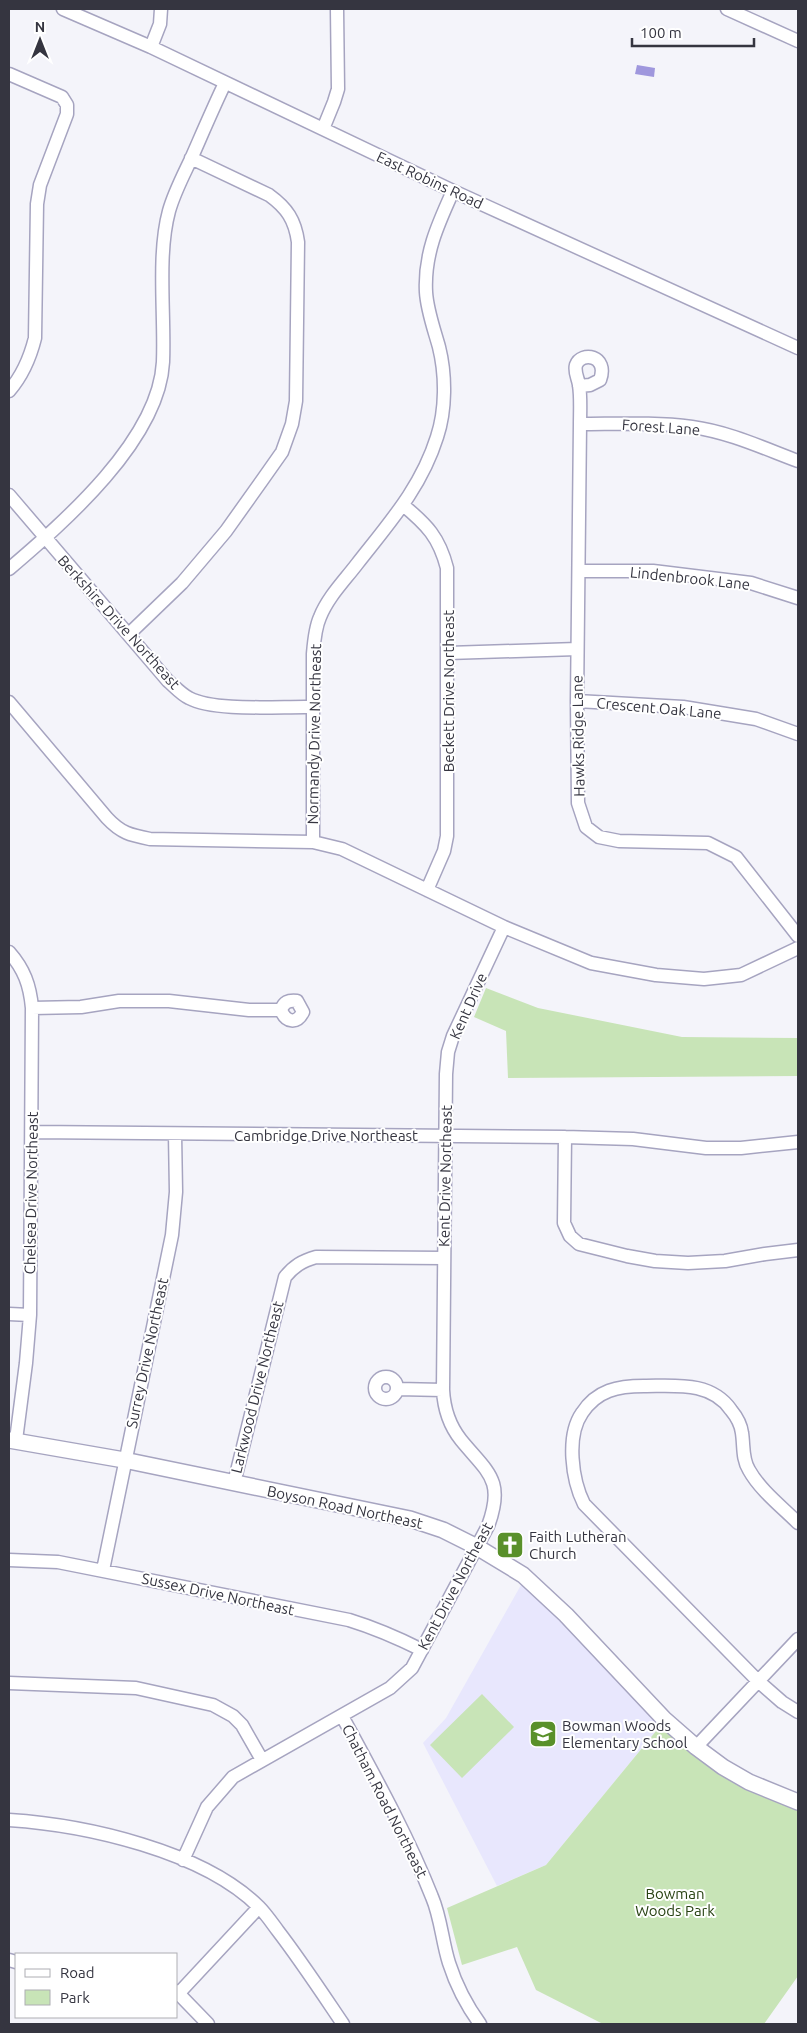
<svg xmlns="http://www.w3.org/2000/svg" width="807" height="2033" font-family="Ubuntu,sans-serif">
  <rect width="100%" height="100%" fill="#f4f4fa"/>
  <path fill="#e8e7fd" d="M 521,1585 L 548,1609 L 661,1725 L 546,1865 L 497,1886 L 423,1743 L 446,1718 Z"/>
  <path fill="#c8e4b7" d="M 486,988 L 538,1008 L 682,1037 L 798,1038 L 798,1076 L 508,1078 L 506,1031 L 474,1017 Z
    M 482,1694 L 514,1727 L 462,1778 L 430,1745 Z
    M 661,1725 L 687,1749 L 798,1808 L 798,1976 L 764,2024 L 603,2024 L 536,1990 L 517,1947 L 462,1965 L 447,1908 L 546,1865 Z"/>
  <path fill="#9f97dd" d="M 637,65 L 655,68 L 654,77 L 635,74 Z"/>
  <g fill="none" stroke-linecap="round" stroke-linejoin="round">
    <g stroke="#a6a4c0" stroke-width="15">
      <path id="minor" d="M 63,9 L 151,47 L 453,191 L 798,348
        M 727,9 L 798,41
        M 151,47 L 160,24 L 161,9
        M 9,74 L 62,97 L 67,105 L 67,114 L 40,185 L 37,204 L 35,338 C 30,358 23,375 9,391
        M 323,129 L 334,102 L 338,89 L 337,9
        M 579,386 L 590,385 L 600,380 C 609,355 581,351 576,365 C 574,372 578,378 579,385 C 581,397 580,412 580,424 L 577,701 L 578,803 L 586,827 L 599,837 L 619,841 L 708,843 L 736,857 L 798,936
        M 580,424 C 617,424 655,422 692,427 C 729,432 763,448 798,461
        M 9,495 L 168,681 C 174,686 181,694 189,698 C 215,712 282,706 313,707
        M 403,505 C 427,525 439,537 447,568 L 447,836 L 444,851 L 427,890
        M 9,569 C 64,522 159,440 163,362 C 165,315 157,255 169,211 C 174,193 183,176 191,159 C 202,134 213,108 225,83
        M 579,571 L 653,571 L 751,583 L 798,598
        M 129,634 L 182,583 L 226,531 L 263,479 L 282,452 L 292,424 L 296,401 L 298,242 C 295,220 287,208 269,195 L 191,158
        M 448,653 L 577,649
        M 577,701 L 683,707 L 756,719 L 798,734
        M 9,702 L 107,818 C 121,833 130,835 150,839 L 313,842 L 342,849 L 504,927 L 591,963 L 656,975 L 704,979 L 741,975 L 798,948
        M 313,842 L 313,654 C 314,642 315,628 320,617 C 328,597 344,581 357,564 C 389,523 421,488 437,437 C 446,410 446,375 439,347 C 434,329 427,310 426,292 C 424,254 438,224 453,191
        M 9,952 C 24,969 30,985 32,1008 L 30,1315 L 26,1363 L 16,1440
        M 32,1008 L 81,1007 L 119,1001 L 169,1001 L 249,1010 L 281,1010 C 286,1023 297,1024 303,1012 L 297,1001 C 288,1000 284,1002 281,1010
        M 32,1132 L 565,1137 L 633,1139 L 706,1148 L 741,1148 L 798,1142
        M 565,1137 L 564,1223 L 570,1236 L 579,1244 L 627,1256 L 655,1261 L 688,1263 L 725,1261 L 765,1254 L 798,1250
        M 9,1314 L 30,1315
        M375 1388a11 11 0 1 1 22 0a11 11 0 1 1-22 0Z
        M 398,1389 L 443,1390
        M 234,1483 L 285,1277 C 294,1266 302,1261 316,1257 L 443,1258
        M 798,1523 C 782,1507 760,1490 749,1470 C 742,1459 744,1446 742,1433 C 741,1425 736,1416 731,1410 C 711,1381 675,1386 644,1386 C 618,1386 597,1390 582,1413 C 566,1436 572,1480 584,1504 L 758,1681 L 782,1702 L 798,1712
        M 9,1560 L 58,1562 L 349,1620 C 375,1628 398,1638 422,1650
        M 103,1570 L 172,1235 L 176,1192 L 175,1134
        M 9,1683 L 136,1688 L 213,1705 L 233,1716 L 242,1725 L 262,1760
        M 342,1716 C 374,1775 407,1834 432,1897 C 441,1918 442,1941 449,1963 C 456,1985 467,2006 480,2024
        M 696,1747 L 798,1639
        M 9,1820 C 86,1825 203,1851 259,1907 C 266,1914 272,1923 278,1931 C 301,1961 322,1993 343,2024
        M 183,1860 L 207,1807 L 233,1777 L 390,1688 L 412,1668 L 488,1526 C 505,1480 488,1473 461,1440 C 449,1425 444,1409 443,1390 L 446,1074 L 448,1052 L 453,1036 L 504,927
        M 9,1960 L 16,1962
        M 176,1991 L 208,2024
        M 179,1993 L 259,1907"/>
    </g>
    <g stroke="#a6a4c0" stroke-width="18">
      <path id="major" d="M 9,1440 L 124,1460 L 410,1519 L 443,1530 L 477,1547 L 523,1575 L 566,1615 L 664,1719 L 696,1747 L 723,1767 L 749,1782 L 798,1802"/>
    </g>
    <use href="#minor" stroke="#fff" stroke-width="12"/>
    <use href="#major" stroke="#fff" stroke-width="15"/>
  </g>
  <defs>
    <g id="church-square" transform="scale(1.4375)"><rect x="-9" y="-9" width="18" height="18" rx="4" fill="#59902a" stroke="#fff"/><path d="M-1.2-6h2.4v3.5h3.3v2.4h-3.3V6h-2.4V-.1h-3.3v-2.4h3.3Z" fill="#fff"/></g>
    <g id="school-square" transform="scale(1.4375)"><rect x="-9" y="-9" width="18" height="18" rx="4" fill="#59902a" stroke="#fff"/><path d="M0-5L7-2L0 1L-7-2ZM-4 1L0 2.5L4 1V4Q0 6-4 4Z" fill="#fff"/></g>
  </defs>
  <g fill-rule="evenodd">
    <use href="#church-square" x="510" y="1545"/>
    <use href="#school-square" x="543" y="1734"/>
  </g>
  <g text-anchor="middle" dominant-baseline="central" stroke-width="4" stroke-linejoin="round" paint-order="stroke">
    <g font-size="15" fill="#353540" stroke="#fff">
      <text transform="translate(430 180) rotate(25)">East Robins Road</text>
      <text transform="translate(661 427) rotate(4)">Forest Lane</text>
      <text transform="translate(690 578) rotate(6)">Lindenbrook Lane</text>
      <text transform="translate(119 622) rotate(48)">Berkshire Drive Northeast</text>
      <text transform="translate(448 691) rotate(-90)">Beckett Drive Northeast</text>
      <text transform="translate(659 708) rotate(5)">Crescent Oak Lane</text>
      <text transform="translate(314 734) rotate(-89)">Normandy Drive Northeast</text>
      <text transform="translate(578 736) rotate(-91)">Hawks Ridge Lane</text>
      <text transform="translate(468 1006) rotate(-66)">Kent Drive</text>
      <text x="326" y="1135">Cambridge Drive Northeast</text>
      <text transform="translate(445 1176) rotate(-89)">Kent Drive Northeast</text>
      <text transform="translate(31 1193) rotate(-89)">Chelsea Drive Northeast</text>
      <text transform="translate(147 1353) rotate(-78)">Surrey Drive Northeast</text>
      <text transform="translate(257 1387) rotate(-76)">Larkwood Drive Northeast</text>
      <text transform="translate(345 1507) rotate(12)">Boyson Road Northeast</text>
      <text transform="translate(455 1586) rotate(-62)">Kent Drive Northeast</text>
      <text transform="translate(218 1594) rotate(12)">Sussex Drive Northeast</text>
      <text transform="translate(385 1801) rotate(63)">Chatham Road Northeast</text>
    </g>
    <g font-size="15" fill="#353540" stroke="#fff" text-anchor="start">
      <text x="529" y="1536">Faith Lutheran<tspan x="529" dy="17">Church</tspan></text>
      <text x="562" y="1725">Bowman Woods<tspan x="562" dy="17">Elementary School</tspan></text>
    </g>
    <g font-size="15" fill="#274111" stroke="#fff">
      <text x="675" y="1893">Bowman<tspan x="675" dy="17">Woods Park</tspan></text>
    </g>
  </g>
  <rect width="807" height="2033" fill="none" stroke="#353540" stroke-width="20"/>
  <rect x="15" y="1953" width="162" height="65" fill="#ffffff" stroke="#aeaeb3"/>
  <rect x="25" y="1969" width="25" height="8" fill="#ffffff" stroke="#aeaeb3"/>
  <text x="60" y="1978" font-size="15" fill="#353540">Road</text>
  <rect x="25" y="1990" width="25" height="15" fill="#c8e4b7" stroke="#aeaeb3"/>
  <text x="60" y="2003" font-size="15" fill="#353540">Park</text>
  <g transform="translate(40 40)" stroke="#ffffff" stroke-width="4" paint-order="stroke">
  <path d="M0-4L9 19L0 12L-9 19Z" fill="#353540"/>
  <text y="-8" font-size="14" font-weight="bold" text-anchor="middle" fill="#353540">N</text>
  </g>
  <path d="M632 38v8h122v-8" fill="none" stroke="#353540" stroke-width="2.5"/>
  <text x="640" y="38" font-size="15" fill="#353540" stroke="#ffffff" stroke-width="4" paint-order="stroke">100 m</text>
</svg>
